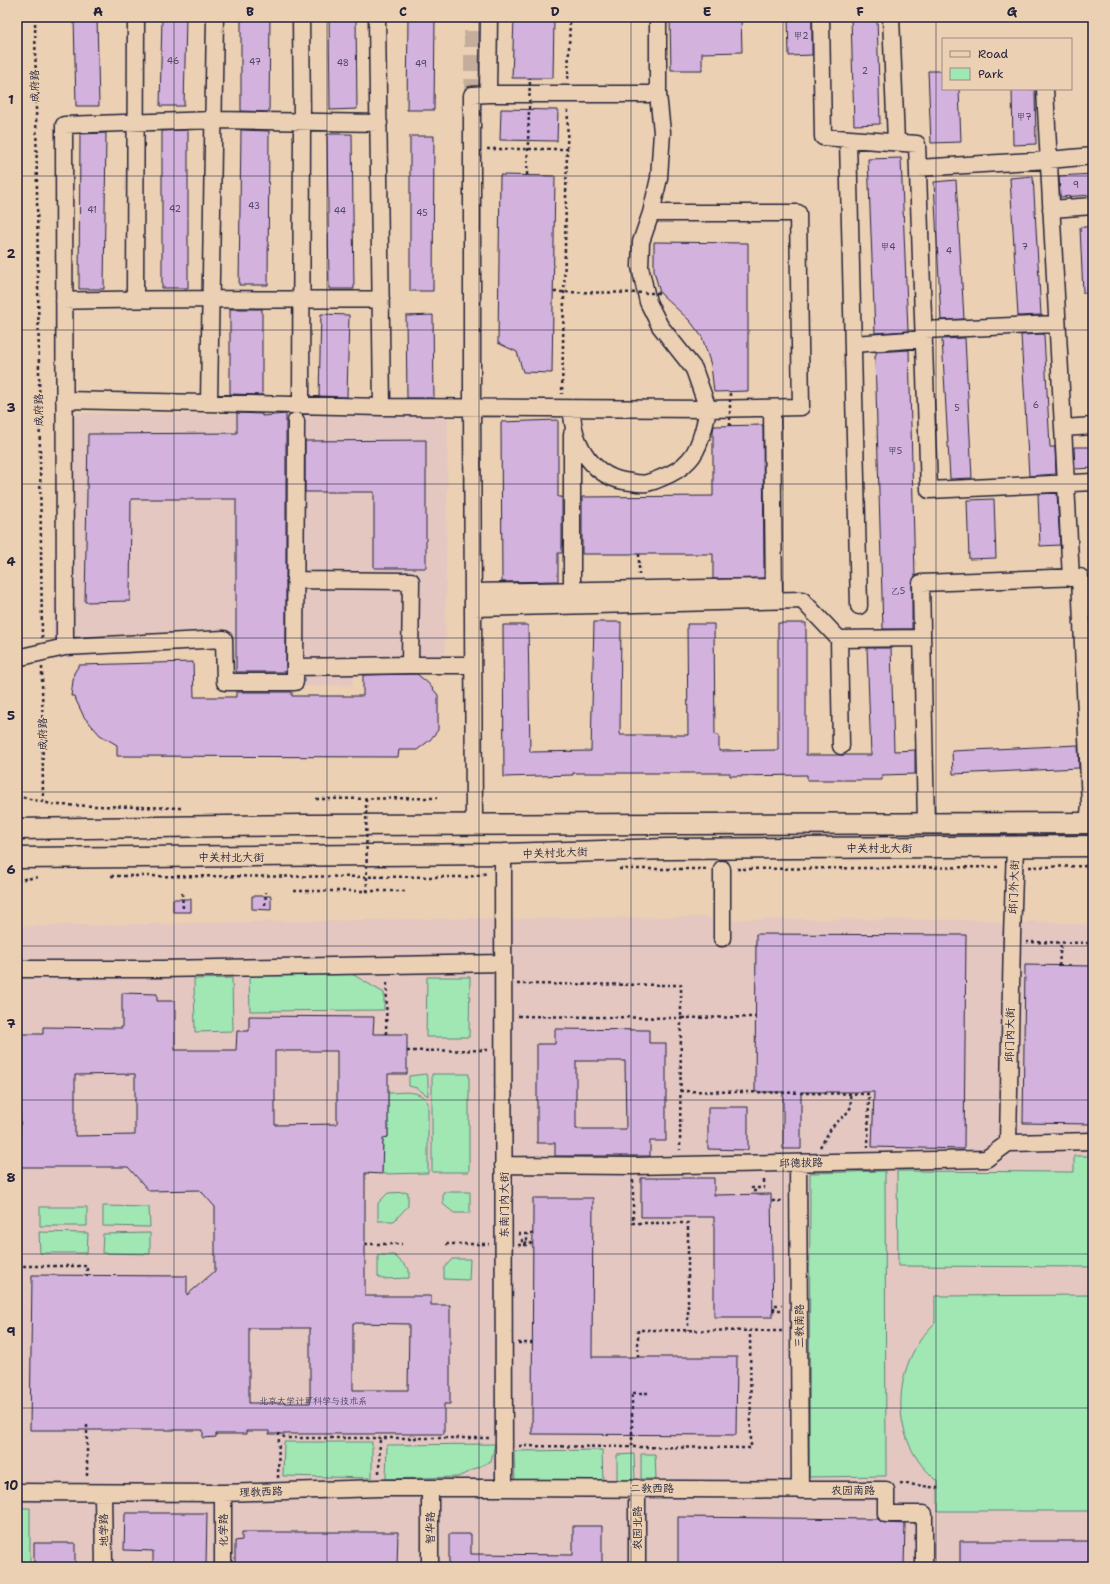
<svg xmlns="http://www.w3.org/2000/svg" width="1110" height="1584" font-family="'Shantell Sans','LXGW WenKai TC',sans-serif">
  <rect width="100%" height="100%" fill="#ecd0b3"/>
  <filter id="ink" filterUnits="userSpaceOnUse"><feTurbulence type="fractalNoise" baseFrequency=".025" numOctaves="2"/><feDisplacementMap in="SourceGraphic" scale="8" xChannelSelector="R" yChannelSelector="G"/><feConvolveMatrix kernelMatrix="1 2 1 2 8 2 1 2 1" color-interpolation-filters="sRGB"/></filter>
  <g filter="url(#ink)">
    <path fill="#e4c7c0" d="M 59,413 L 448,416 L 445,664 L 352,667 L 353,685 L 219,689 L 218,648 L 52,659 Z
      M 705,917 L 722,922 L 745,919 L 990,920 L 1013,927 L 1032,921 L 1093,925 L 1093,1567 L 17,1567 L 17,922 L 25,926 L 486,918 L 503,923 L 522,918 Z"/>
    <path fill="#a0e7b4" stroke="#618478" d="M 254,974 L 352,974 L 384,993 L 384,1010 L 250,1011 L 249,978 Z
      M 427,977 L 470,977 L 469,1037 L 426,1037 Z
      M 232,978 L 233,1031 L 195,1032 L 194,979 Z
      M 426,1074 L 428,1079 L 428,1096 L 417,1088 L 409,1086 L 409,1076 Z
      M 432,1074 L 469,1074 L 469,1172 L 432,1172 Z
      M 388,1093 C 403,1093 419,1088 428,1103 L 428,1173 L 382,1174 L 383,1138 L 388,1137 Z
      M 1074,1156 L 1093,1156 L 1093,1267 L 898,1266 L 897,1171 L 1074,1172 Z
      M 885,1171 L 886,1476 L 809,1477 L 810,1173 Z
      M 408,1192 L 408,1206 L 394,1221 L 378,1221 L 378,1203 L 388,1193 Z
      M 443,1192 L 470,1192 L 470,1213 L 454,1213 L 443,1204 Z
      M 103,1206 L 149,1207 L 150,1227 L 103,1226 Z
      M 40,1207 L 87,1207 L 87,1226 L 40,1226 Z
      M 39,1232 L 88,1233 L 87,1253 L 40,1253 Z
      M 150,1233 L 150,1254 L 102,1253 L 103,1234 Z
      M 378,1255 L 394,1255 L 409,1269 L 409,1278 L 382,1279 L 378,1276 Z
      M 452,1259 L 470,1259 L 469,1280 L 444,1279 L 444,1268 Z
      M 1093,1295 L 1093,1511 L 938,1511 L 938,1481 C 887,1442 891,1364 935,1323 L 935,1296 Z
      M 284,1442 L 372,1442 L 372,1478 L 283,1476 Z
      M 495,1444 L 491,1461 L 458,1477 L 386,1479 L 387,1445 Z
      M 602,1450 L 603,1482 L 515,1482 L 514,1451 Z
      M 634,1454 L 635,1481 L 617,1481 L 617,1455 Z
      M 641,1454 L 655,1454 L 656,1479 L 641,1479 Z
      M 17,1508 L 30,1508 L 30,1567 L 17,1567 Z"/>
    <path fill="#d3b2de" stroke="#22223b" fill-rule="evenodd" d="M 74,17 L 97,17 L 99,106 L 76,106 Z
      M 162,17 L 186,17 L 184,106 L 160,106 Z
      M 241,17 L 270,17 L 269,112 L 241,111 Z
      M 329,17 L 356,17 L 357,109 L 330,110 Z
      M 408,17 L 435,17 L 434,110 L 407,110 Z
      M 514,17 L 554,17 L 553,78 L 512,78 Z
      M 670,17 L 741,17 L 742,52 L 702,53 L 702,70 L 671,70 Z
      M 788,17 L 812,17 L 812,55 L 789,56 Z
      M 851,17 L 877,17 L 880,124 L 854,125 Z
      M 928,71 L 943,71 L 943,89 L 959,89 L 961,142 L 931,143 Z
      M 1012,89 L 1035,89 L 1036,144 L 1013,145 Z
      M 501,109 L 558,110 L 557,141 L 500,140 Z
      M 188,130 L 188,288 L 162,288 L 162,131 Z
      M 241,130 L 269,131 L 268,285 L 239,285 Z
      M 106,133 L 104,289 L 79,289 L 80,134 Z
      M 327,134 L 352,134 L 354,289 L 329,289 Z
      M 410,136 L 434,136 L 433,291 L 410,291 Z
      M 901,158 L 908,331 L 875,333 L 868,159 Z
      M 1093,174 L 1093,195 L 1060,197 L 1059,176 Z
      M 500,175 L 555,176 L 552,373 L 523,372 L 517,352 L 498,343 Z
      M 1033,176 L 1041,315 L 1018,316 L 1010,178 Z
      M 956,180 L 964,319 L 941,320 L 934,182 Z
      M 1080,227 L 1093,227 L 1093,293 L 1083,293 Z
      M 654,242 L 748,243 L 748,391 L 714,392 L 711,365 L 702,337 L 690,321 L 660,293 L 654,271 Z
      M 230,309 L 262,309 L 262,395 L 230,394 Z
      M 321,314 L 349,315 L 347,397 L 319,396 Z
      M 433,315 L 434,398 L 407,398 L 406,316 Z
      M 1042,334 L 1044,335 L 1050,447 L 1055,447 L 1056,474 L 1029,476 L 1021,335 Z
      M 965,338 L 972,478 L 950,479 L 942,339 Z
      M 909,350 L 915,576 L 912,583 L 912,629 L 883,629 L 875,356 L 876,356 L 876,352 Z
      M 237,413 L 262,414 L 262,416 L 286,414 L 286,672 L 236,672 L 236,499 L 131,499 L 130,601 L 85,602 L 88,434 L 237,433 Z
      M 558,420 L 558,497 L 562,497 L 562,553 L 558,553 L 558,581 L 502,582 L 501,422 Z
      M 763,425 L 764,578 L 713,579 L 713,554 L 582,554 L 582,497 L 713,496 L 713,431 L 714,426 Z
      M 426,440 L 426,568 L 374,568 L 374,492 L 305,492 L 305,441 Z
      M 1074,447 L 1093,447 L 1093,468 L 1075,469 Z
      M 1057,493 L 1060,545 L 1040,546 L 1038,494 Z
      M 994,499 L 996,558 L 969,559 L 967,500 Z
      M 594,622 L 621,622 L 620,735 L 688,735 L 687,624 L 714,624 L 715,735 L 719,735 L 719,751 L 778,750 L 778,623 L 806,623 L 806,755 L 871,755 L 867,648 L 891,648 L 894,751 L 915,750 L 915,774 L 882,775 L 882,780 L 807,780 L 807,775 L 730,776 L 730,773 L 573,773 L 573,775 L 504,777 L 503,625 L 528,625 L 530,752 L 591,751 Z
      M 193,662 L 194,697 L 236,697 L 236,692 L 292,692 L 292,696 L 363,696 L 363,675 L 417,674 L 428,683 L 438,695 L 438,730 L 430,740 L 417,750 L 399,750 L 398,757 L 117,756 L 117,745 L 100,735 L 84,717 L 74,696 L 71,696 L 74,673 L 79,665 Z
      M 1078,745 L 1079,768 L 953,774 L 952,751 Z
      M 252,896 L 271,896 L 271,910 L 252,909 Z
      M 173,899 L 191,899 L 191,912 L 173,912 Z
      M 756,934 L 966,935 L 964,1149 L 872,1147 L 874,1092 L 801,1092 L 801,1149 L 783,1149 L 783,1092 L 755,1092 Z
      M 1025,965 L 1093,966 L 1091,1124 L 1023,1123 Z
      M 122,993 L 157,994 L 157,1001 L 175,1001 L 175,1050 L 236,1050 L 237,1031 L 249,1031 L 249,1016 L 374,1017 L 373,1034 L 407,1034 L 407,1074 L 388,1074 L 388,1137 L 383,1138 L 382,1174 L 365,1173 L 365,1296 L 431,1296 L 431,1305 L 450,1305 L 450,1404 L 444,1404 L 444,1434 L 269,1434 L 269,1431 L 246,1431 L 246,1434 L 216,1434 L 216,1437 L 203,1438 L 203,1430 L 30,1430 L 32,1275 L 187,1276 L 187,1295 L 215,1271 L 215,1207 L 200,1190 L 149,1191 L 128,1167 L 20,1167 L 21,1034 L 43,1034 L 43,1027 L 122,1028 ZM 275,1051 L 337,1051 L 337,1124 L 275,1125 ZM 135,1074 L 135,1135 L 75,1136 L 75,1075 ZM 353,1323 L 409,1324 L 408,1390 L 353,1390 ZM 249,1328 L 310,1328 L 310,1403 L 249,1403 Z
      M 555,1029 L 649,1030 L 649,1043 L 666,1043 L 666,1141 L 650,1141 L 650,1156 L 555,1156 L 555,1143 L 537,1143 L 537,1044 L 555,1044 ZM 576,1061 L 625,1061 L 626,1129 L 576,1129 Z
      M 708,1107 L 748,1107 L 748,1150 L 708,1149 Z
      M 641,1178 L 714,1178 L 714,1195 L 771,1194 L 773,1317 L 714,1317 L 714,1217 L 641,1217 Z
      M 533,1198 L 593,1198 L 592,1357 L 737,1357 L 736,1435 L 532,1434 Z
      M 125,1513 L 207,1513 L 206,1567 L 153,1567 L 153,1551 L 124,1550 Z
      M 678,1517 L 878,1519 L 881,1522 L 886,1523 L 905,1524 L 904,1567 L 678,1567 Z
      M 573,1526 L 602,1526 L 602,1567 L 449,1567 L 449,1534 L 471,1534 L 471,1554 L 573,1555 Z
      M 242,1532 L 398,1532 L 397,1567 L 235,1567 L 235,1541 L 242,1540 Z
      M 960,1541 L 1093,1541 L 1093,1567 L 960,1567 Z
      M 34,1543 L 75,1543 L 75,1567 L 34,1567 Z"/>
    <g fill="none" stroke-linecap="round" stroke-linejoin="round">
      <path stroke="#c4ad9b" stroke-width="16" stroke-dasharray="16 8" stroke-linecap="butt" d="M 472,95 L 472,17"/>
      <g stroke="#22223b" stroke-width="19">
        <path id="minor" d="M 301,17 L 302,122 L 301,405
          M 377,17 L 382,407
          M 821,17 L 823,137 L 917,144 L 929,490 L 1093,482
          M 891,17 L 896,142
          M 1045,89 L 1071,578
          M 488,94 L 658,94
          M 848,139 L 859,606
          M 918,168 L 1049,160 L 1093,156
          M 1051,209 L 1093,206
          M 135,298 L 136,17
          M 64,301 C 169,297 275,301 381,299
          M 924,330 L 1057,324
          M 853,344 L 924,339
          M 64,400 L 382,407 L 708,409 L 694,369 L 660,326 L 648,302 L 640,267 L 641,242 L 651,213 L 659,178 L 662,132 L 658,94 L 658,17
          M 209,403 L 215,17
          M 772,408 L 774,596
          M 572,409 C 572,444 593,479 631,482 C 636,483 642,484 647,483 C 651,482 657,480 661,478 C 672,474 681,469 689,460 C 700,449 705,425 708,409 L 801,407 L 798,213 L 651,213
          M 1063,428 L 1093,426
          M 572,434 L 572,590
          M 295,580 L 411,581 L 410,665 L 473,665
          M 473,592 L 774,587
          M 473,608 L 802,600 L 839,639 L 841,746
          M 839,639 L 922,638
          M 65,647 L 64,125 L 213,120 L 379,123
          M 17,658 L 65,647 L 224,639 L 225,682 L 295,682 L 296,421
          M 295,667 L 410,665
          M 926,823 L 921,583 L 1080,577 L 1090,805 L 1088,823
          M 474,825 L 472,407 L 472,95 L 488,94 L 489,17
          M 503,854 L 504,1488
          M 722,869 L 722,938
          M 17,969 L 160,969 L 503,963
          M 1008,1143 L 1012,936 L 1015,847
          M 798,1163 L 800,1490
          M 503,1165 L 633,1166 L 986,1159 L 1008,1143 L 1093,1141
          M 637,1488 L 637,1567
          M 17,1492 L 223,1493 L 379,1488 L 504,1488 L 886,1490 L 886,1514 L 924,1514 L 924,1567
          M 103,1493 L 104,1567
          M 223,1493 L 223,1567
          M 430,1567 L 430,1488"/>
      </g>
      <g stroke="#22223b" stroke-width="23">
        <path id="major" d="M 17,829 L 301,825 L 1093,823
          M 17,858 L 503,854 L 667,849 L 1093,846"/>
      </g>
      <path stroke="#22223b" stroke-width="2.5" stroke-dasharray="3 3" stroke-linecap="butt" d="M 35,17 L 42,638
        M 568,79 L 570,17
        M 487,149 L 567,149 L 562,394
        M 567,149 L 568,108
        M 639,554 L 639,575
        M 42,667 L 43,803
        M 17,796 L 56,805 L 181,808
        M 316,799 L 437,798
        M 1029,867 L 1093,866
        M 619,869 L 708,869
        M 737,869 L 1000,867
        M 111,876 L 468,877 L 488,873
        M 17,880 L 40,877
        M 294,891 L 407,891
        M 182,893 L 183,908
        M 265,905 L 266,892
        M 1026,942 L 1093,943
        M 1059,966 L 1061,942
        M 517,984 L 681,985 L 681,1018 L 755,1017
        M 518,1016 L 681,1018 L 680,1150
        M 386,1034 L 387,980
        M 407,1051 L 489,1050
        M 680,1091 L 869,1094 L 868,1147
        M 1091,1097 L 1093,1097
        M 820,1147 L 832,1127 L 846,1114 L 851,1107 L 850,1094
        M 633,1180 L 633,1223 L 688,1223 L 688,1330
        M 756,1191 L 752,1191 L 752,1188 L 764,1188 L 764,1178
        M 772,1201 L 784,1201
        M 518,1234 L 533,1234
        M 365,1244 L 402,1244
        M 446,1244 L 489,1244
        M 518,1245 L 530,1245 L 531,1243 L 522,1243 L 522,1240 L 527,1240 L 527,1234
        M 17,1266 L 87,1266 L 87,1279
        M 772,1310 L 784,1310
        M 774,1310 L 774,1305 L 782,1305
        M 518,1343 L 532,1343
        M 638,1357 L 638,1330 L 784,1331
        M 87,1425 L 87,1479
        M 519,1446 L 751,1448 L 750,1331
        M 632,1446 L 632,1393 L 649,1393
        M 379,1473 L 380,1437
        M 278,1478 L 279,1434 L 286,1438 L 490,1438
        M 900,1483 L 938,1488"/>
      <use href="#minor" stroke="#ecd0b3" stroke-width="16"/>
      <use href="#major" stroke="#ecd0b3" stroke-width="20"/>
      <path stroke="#22223b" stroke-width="2.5" stroke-dasharray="3 3" stroke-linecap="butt" d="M 527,175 L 530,78
        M 554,292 L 660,293
        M 730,426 L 730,391
        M 366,799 L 367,891"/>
    </g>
  </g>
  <path fill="none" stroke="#22223b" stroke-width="1" stroke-opacity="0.55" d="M 174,17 L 174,1567M 327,17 L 327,1567M 479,17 L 479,1567M 631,17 L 631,1567M 783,17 L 783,1567M 936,17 L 936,1567M 17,176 L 1093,176M 17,330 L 1093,330M 17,484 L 1093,484M 17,638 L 1093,638M 17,792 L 1093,792M 17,946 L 1093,946M 17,1100 L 1093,1100M 17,1254 L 1093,1254M 17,1408 L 1093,1408"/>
  <g text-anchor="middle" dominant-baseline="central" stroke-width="3" stroke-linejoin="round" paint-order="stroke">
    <g font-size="9" fill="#4e4664">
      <text x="801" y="36">甲2</text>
      <text x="173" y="61">46</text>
      <text x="255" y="62">47</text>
      <text x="343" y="63">48</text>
      <text x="421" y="64">49</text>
      <text x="865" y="71">2</text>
      <text x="1024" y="117">甲7</text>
      <text x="1076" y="185">9</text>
      <text x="254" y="206">43</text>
      <text x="175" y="209">42</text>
      <text x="92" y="210">41</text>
      <text x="340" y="211">44</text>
      <text x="422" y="213">45</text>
      <text x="888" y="247">甲4</text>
      <text x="1025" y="247">7</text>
      <text x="949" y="251">4</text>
      <text x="1036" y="405">6</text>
      <text x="957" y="408">5</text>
      <text x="895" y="451">甲5</text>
      <text x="898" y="591">乙5</text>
      <text x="313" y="1401">北京大学计算科学与技术系</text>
    </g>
    <g font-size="11" fill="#22223b" stroke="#ecd0b3">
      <text transform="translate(35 86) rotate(-91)">成府路</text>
      <text transform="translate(39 410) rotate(-91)">成府路</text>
      <text transform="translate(43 734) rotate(-91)">成府路</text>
      <text x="879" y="848">中关村北大街</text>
      <text transform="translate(555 853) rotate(-2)">中关村北大街</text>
      <text x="231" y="857">中关村北大街</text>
      <text transform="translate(1014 887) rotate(-88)">邱门外大街</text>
      <text transform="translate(1010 1035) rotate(-89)">邱门内大街</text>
      <text transform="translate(801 1163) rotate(-1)">邱德拔路</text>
      <text transform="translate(504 1205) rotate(-90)">东南门内大街</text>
      <text transform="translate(799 1326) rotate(-90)">三教南路</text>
      <text x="652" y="1488">二教西路</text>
      <text x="853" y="1490">农园南路</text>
      <text transform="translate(261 1492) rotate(-2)">理教西路</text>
      <text transform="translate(430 1528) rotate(-90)">智华路</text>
      <text transform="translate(637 1528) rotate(-90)">农园北路</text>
      <text transform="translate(104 1530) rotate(-91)">地学路</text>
      <text transform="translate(223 1530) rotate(-90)">化学路</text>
    </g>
  </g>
  <rect width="1110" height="1584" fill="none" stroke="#ecd0b3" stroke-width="44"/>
  <rect x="942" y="38" width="130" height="52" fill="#ecd0b3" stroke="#9b8a83"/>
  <rect x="950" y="51" width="20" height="6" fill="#ecd0b3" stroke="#9b8a83"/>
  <text x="978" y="58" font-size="12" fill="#22223b">Road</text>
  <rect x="950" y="68" width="20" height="12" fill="#a0e7b4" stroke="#9b8a83"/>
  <text x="978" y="78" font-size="12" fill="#22223b">Park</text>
  <rect x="22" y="22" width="1066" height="1540" fill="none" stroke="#22223b" stroke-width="1.5"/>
  <g font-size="13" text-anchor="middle" font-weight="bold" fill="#22223b">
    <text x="98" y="16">A</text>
    <text x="250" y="16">B</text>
    <text x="403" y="16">C</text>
    <text x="555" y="16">D</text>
    <text x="707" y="16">E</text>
    <text x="860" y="16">F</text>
    <text x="1012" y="16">G</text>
    <text x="11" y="104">1</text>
    <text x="11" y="258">2</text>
    <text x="11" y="412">3</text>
    <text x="11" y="566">4</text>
    <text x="11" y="720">5</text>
    <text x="11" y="874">6</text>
    <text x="11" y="1028">7</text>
    <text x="11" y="1182">8</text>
    <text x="11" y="1336">9</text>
    <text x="11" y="1490">10</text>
  </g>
</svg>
